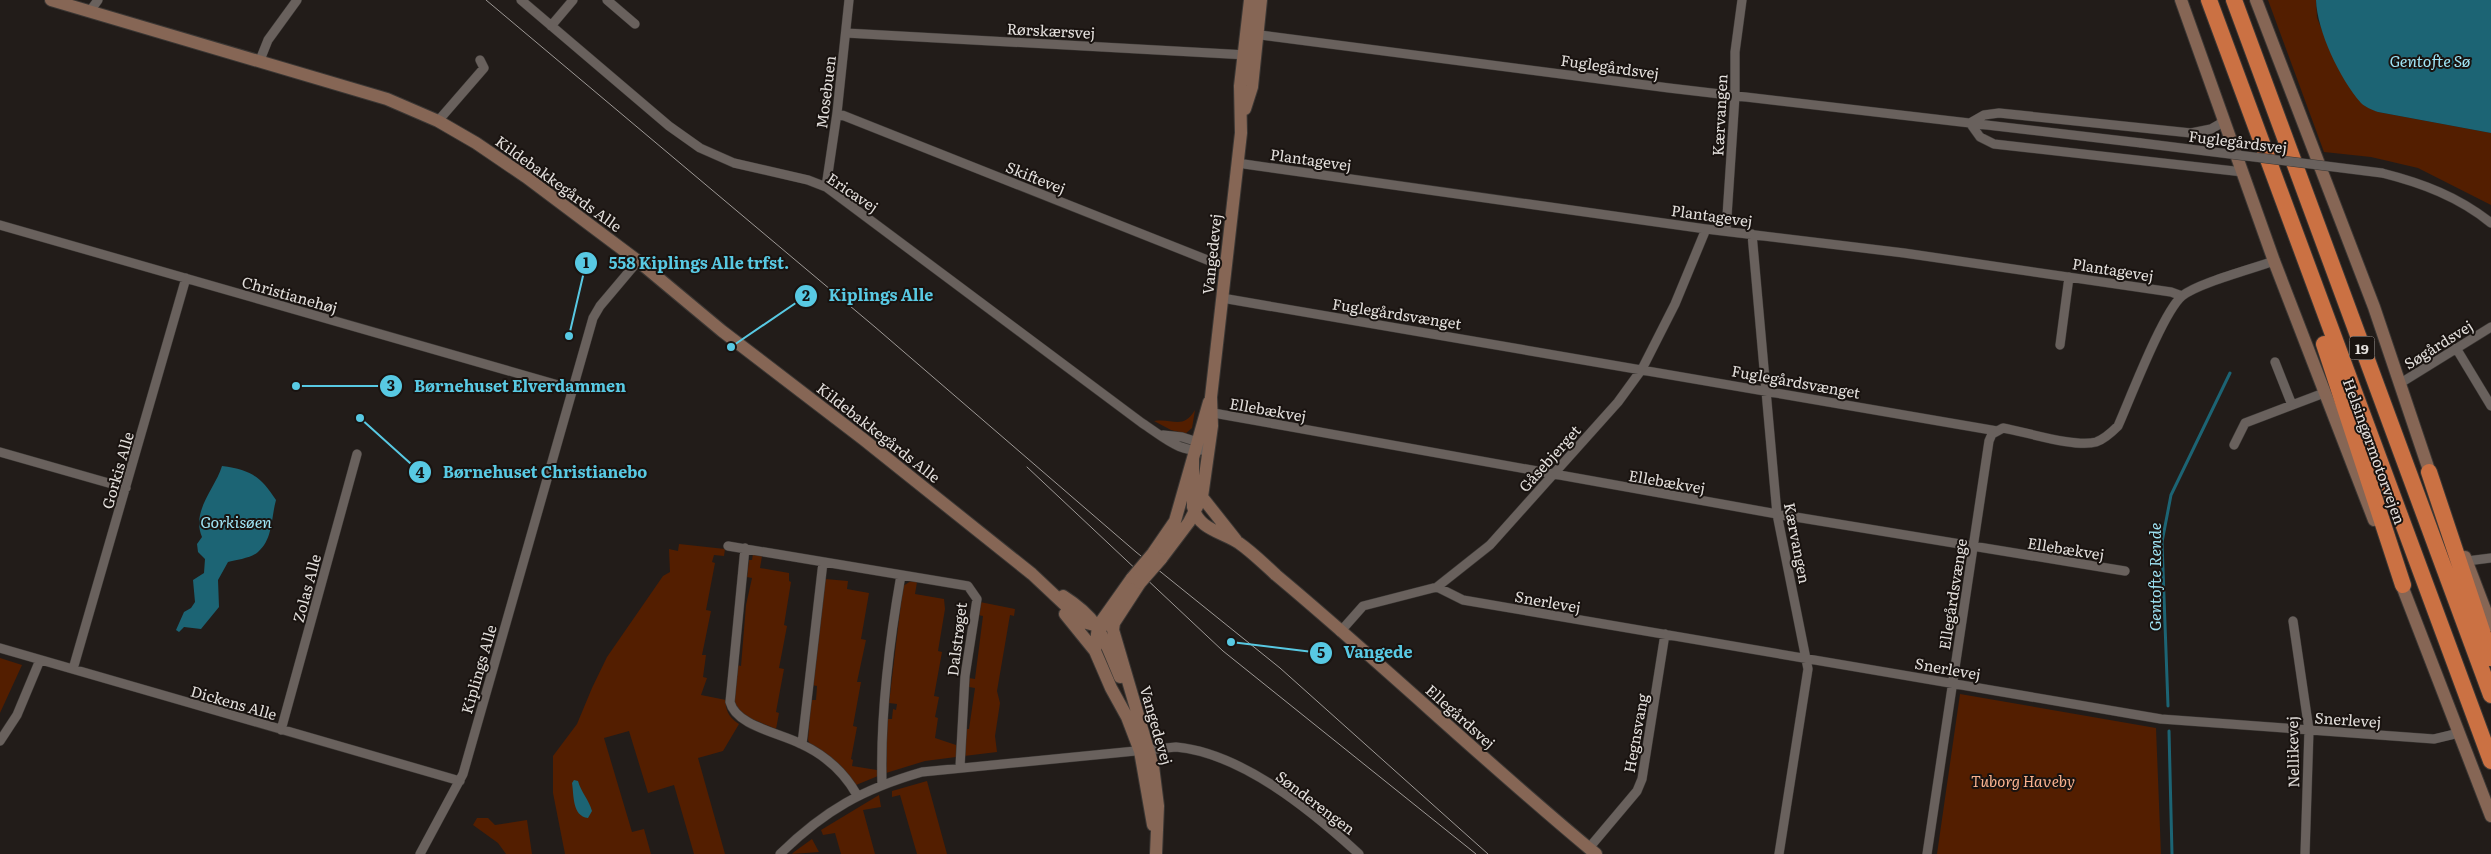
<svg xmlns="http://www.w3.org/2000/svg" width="2491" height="854" font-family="Literata,serif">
  <rect width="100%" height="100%" fill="#221c19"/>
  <path fill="#531e00" d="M 2268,0 L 2316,0 L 2317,18 L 2331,51 L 2365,106 L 2378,112 L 2491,133 L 2491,205 L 2418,168 L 2371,157 L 2324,152 Z
    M 1195,410 L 1192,428 L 1185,434 L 1171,430 L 1154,421 C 1173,418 1183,430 1195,410 Z
    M 679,544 L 725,549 L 724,556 L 714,555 L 712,562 L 715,563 L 706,610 L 711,611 L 702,655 L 706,655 L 703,677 L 707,678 L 701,695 L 726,700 C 725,711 730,718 739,724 L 723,751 L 698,758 L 725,854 L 694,854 L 674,785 L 648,793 L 629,731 L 604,738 L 632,832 L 644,829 L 651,854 L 565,854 L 553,793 L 553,756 L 577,724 L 592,688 L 607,657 L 663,576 L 670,572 L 669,549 L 678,551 Z
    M 753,554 L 762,556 L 760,568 L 789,573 L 789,581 L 791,582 L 784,625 L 787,626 L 779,668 L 784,669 L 776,712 L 779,713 L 776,729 L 740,714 L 734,703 L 737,665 L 741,666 L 746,605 L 752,578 L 747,577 L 749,560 L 752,560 Z
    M 825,579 L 848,581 L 847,589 L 869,593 L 861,639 L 866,640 L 857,682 L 861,682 L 853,726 L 857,727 L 851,759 L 853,760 L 852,766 L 877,770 L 878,776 L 856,785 L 841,766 L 810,744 L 808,740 L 811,700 L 816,700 L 817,686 L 812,685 Z
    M 911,581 L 917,582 L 915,594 L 944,599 L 945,609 L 938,651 L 942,652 L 934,696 L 939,697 L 935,717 L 938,718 L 935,738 L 956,745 L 956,757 L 925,761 L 886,773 L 887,719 L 892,719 L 893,709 L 896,710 L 897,704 L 889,703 L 903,586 Z
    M 980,602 L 1015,609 L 1014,616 L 1010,615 L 997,691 L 1000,703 L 995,736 L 997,752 L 964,756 L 965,729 L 969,729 L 975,688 L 969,687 L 969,678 L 975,679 L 983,616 L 978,615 Z
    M 0,658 L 22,665 L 0,713 Z
    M 1960,694 L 2156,728 L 2161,854 L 1937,854 Z
    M 927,781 L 947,854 L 917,854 L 900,795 L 892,797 L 892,791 Z
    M 879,795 L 881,807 L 863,810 L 875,854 L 841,854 L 835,833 L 823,835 L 821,830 Z
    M 477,818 L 488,818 L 495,825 L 527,820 L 532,854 L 506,854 L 498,843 L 473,825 Z
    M 812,839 L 819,852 L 792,854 L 794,852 Z"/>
  <path fill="#1c6474" d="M 2316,0 L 2491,0 L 2491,133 L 2378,112 C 2372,110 2365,107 2361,103 C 2340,79 2317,31 2316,0 Z
    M 222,466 C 251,470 260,476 276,500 C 271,518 273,539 258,552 C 251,558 236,560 228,562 L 218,580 L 219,607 L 201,629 L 184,627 L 179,632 L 176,630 L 184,612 L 191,608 L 195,602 L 193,580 L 204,573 L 205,559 L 198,552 L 197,544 L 202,537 C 191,511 215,489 222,466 Z
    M 574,780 L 578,781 C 581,792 589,800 592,811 L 588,818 C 572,816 574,795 572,783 Z"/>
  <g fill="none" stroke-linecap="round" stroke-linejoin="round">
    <path stroke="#1c6474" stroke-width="3" d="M 2168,706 L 2162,542 L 2171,495 L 2230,373
      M 2169,731 L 2172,854"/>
    <g stroke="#3b3734" stroke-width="10">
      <path id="street" d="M 521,0 L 669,126 L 700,148 L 734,163 L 808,180 L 826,187 L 1142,423 C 1165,438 1181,455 1209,449
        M 607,0 L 635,24
        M 90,11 L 98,0
        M 551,26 L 573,0
        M 846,33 L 1247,55
        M 1253,34 L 1669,88 L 2141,143
        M 260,60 L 268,40 L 297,0
        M 837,113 L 1210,261 L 1226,263
        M 438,121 L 484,68 L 480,60
        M 1970,123 L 1980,137 L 1994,144 L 2243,172
        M 1970,123 L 1984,115 L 1999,113 L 2191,133 L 2211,129 L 2225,121
        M 1237,163 L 1706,229 L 1904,253 L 2171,292 L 2182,296
        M 2382,173 C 2422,183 2459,197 2491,223
        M 826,187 L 837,113 L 849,0
        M 0,225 L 572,389
        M 1726,231 L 1735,96 L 1735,52 L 1742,0
        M 1752,234 L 1777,514 L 1808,669 L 1779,854
        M 1222,298 L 1997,431
        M 2060,345 L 2069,277
        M 2456,348 L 2491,406
        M 2275,362 L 2292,405
        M 2399,384 L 2491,327
        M 1208,412 L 1777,514 L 2125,571
        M 1163,435 L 1182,437 L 1201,443
        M 2234,445 L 2245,423 L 2324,393
        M 0,452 L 126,488
        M 728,546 L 968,586 L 977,599 L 965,676 L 960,767
        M 745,548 L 730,702 C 736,726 780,733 801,744 C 825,755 844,772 857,795
        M 2467,561 L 2491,558
        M 1437,587 L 1463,600 L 2161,719 L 2434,739 L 2459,733
        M 2293,621 L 2309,730 L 2305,854
        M 1340,632 L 1363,606 L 1437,587 L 1490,545 L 1618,402 L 1642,369 L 1675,304 L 1706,229
        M 0,648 L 460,781
        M 73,669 L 186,278
        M 281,730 L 357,454
        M 0,741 L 17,715 L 40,660
        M 802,744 L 823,562
        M 882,784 C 880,714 889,643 901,575
        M 1589,848 L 1637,791 L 1642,779 L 1665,634
        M 420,854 L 463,774 L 593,318 L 600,306 L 638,261
        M 780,854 C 825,810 863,789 922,772 L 1176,747 C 1242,753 1312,811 1359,854
        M 1927,854 L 1989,441 L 1992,434 L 2003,428 C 2026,432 2076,448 2096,442 C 2105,439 2112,432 2118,426 C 2130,399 2163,312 2182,296 C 2198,283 2252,269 2274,261"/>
    </g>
    <g stroke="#3b3734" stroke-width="14">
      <path id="secondary" d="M 51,0 L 387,99 L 438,121 L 476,143 L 526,177 L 638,261 L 722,331 L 863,439 L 1032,574 L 1083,622 L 1098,626 L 1114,623
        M 2181,0 L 2274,261 L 2374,520
        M 2256,0 L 2374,307 L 2432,479
        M 1245,109 L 1252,87 L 1261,0
        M 1193,458 L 1193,507 C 1198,529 1222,532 1239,543 C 1252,552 1264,564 1276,575 C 1385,666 1487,764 1596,854
        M 1202,497 L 1236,540
        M 1153,553 L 1175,521 L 1209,402
        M 2465,557 L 2491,625
        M 1161,559 L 1189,522 L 1202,497 L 1212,426 L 1211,397 L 1241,133 L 1240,86 L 1250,0
        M 1132,578 L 1098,626 L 1095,651 L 1111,688 L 1127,717 L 1140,751 L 1153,825
        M 2399,578 L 2491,816
        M 1140,583 L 1114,623 L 1113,630 L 1153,766 L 1158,806 L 1156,854
        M 1063,596 C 1101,620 1103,638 1120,677
        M 1065,614 L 1095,651"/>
    </g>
    <g stroke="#3b3734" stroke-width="18">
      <path id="highway" d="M 2209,0 L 2491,761
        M 2234,0 L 2491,695
        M 2324,344 L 2403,585
        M 2429,472 L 2491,658"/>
    </g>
    <use href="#street" stroke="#69615d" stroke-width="9"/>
    <use href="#secondary" stroke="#866655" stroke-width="12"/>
    <use href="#highway" stroke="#cb7143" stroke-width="16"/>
    <path stroke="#9d9895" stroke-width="1" d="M 486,0 L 875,327 L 1136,552 L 1280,668 L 1488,854
      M 1027,467 L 1223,651 L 1476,854"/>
    <g stroke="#3b3734" stroke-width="10" stroke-linecap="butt">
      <path id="street-bridge" d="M 2141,143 L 2382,173"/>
    </g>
    <g stroke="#3b3734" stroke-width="14" stroke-linecap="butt">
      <path id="secondary-bridge" d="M 1132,578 L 1153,553
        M 1140,583 L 1161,559"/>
    </g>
    <use href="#street-bridge" stroke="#69615d" stroke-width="9"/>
    <use href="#secondary-bridge" stroke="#866655" stroke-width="12"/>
  </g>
  <g text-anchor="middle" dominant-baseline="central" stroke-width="4" stroke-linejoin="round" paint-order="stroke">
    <rect fill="#191310" stroke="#a6a29f" stroke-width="1" x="2349.5" y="336.5" width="25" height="23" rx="4"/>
    <g font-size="14" font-weight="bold" fill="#e3dfdc">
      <text x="2362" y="348">19</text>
    </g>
    <g font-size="15" fill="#e3dfdc" stroke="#191310">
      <text transform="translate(1051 30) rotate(3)">Rørskærsvej</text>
      <text transform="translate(1610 66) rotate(8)">Fuglegårdsvej</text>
      <text transform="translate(825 92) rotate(-83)">Mosebuen</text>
      <text transform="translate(1719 115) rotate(-87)">Kærvangen</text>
      <text transform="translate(2238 141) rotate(7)">Fuglegårdsvej</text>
      <text transform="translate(1311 159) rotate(8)">Plantagevej</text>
      <text transform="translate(1036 177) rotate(22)">Skiftevej</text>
      <text transform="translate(559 183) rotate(36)">Kildebakkegårds Alle</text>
      <text transform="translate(853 192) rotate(34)">Ericavej</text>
      <text transform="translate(1712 215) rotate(8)">Plantagevej</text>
      <text transform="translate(1211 254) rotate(-84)">Vangedevej</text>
      <text transform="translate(2113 269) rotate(9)">Plantagevej</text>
      <text transform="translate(290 294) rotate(16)">Christianehøj</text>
      <text transform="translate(1397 313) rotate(9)">Fuglegårdsvænget</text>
      <text transform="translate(2438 344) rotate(-32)">Søgårdsvej</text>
      <text transform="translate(1796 381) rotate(10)">Fuglegårdsvænget</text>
      <text transform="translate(1268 409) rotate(10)">Ellebækvej</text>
      <text transform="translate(879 432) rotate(38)">Kildebakkegårds Alle</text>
      <text transform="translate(2375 451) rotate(70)">Helsingørmotorvejen</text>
      <text transform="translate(1549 458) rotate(-48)">Gåsebjerget</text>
      <text transform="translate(117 470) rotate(-74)">Gorkis Alle</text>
      <text transform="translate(1667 481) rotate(10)">Ellebækvej</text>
      <text transform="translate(1798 543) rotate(79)">Kærvangen</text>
      <text transform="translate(2066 548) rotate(9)">Ellebækvej</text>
      <text transform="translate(306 588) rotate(-75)">Zolas Alle</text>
      <text transform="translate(1952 594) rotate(-81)">Ellegårdsvænge</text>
      <text transform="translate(1548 601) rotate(10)">Snerlevej</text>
      <text transform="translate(956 639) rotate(-83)">Dalstrøget</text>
      <text transform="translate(1948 668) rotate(10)">Snerlevej</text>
      <text transform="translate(478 669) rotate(-74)">Kiplings Alle</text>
      <text transform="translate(234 702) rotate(16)">Dickens Alle</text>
      <text transform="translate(1461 716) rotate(42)">Ellegårdsvej</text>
      <text transform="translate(2348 719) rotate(4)">Snerlevej</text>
      <text transform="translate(1157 725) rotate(74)">Vangedevej</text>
      <text transform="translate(1635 733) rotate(-80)">Hegnsvang</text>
      <text transform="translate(2292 752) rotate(-91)">Nellikevej</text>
      <text transform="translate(1316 802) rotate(37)">Sønderengen</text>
    </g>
    <g font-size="15" font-style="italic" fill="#fab28f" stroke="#191310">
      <text x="2023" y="780">Tuborg Haveby</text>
    </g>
    <g font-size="16" font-style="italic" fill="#9fe4f5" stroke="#191310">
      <text x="2430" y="60">Gentofte Sø</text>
      <text x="236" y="521">Gorkisøen</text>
      <text transform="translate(2154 577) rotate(-90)">Gentofte Rende</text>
    </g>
  </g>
  <path fill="none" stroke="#58c9e3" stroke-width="2" d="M569 336L586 263M731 347L806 296M296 386L391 386M360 418L420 472M1231 642L1321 653"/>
  <g fill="#58c9e3" stroke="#191310" stroke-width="2">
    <circle cx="569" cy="336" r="5"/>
    <circle cx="731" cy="347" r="5"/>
    <circle cx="296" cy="386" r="5"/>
    <circle cx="360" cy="418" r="5"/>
    <circle cx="1231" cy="642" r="5"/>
    <circle cx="586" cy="263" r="12"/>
    <circle cx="806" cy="296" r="12"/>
    <circle cx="391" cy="386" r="12"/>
    <circle cx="420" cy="472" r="12"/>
    <circle cx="1321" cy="653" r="12"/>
  </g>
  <g font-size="15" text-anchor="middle" font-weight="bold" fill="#111">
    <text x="586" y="268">1</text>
    <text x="806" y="301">2</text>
    <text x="391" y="391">3</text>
    <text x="420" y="478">4</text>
    <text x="1321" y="658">5</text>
  </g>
  <g font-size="16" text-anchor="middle" font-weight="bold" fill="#58c9e3" stroke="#191310" stroke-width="4" stroke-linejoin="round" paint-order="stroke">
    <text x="699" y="269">558 Kiplings Alle trfst.</text>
    <text x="881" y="301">Kiplings Alle</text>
    <text x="520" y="392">Børnehuset Elverdammen</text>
    <text x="545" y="478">Børnehuset Christianebo</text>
    <text x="1378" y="658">Vangede</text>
  </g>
</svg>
